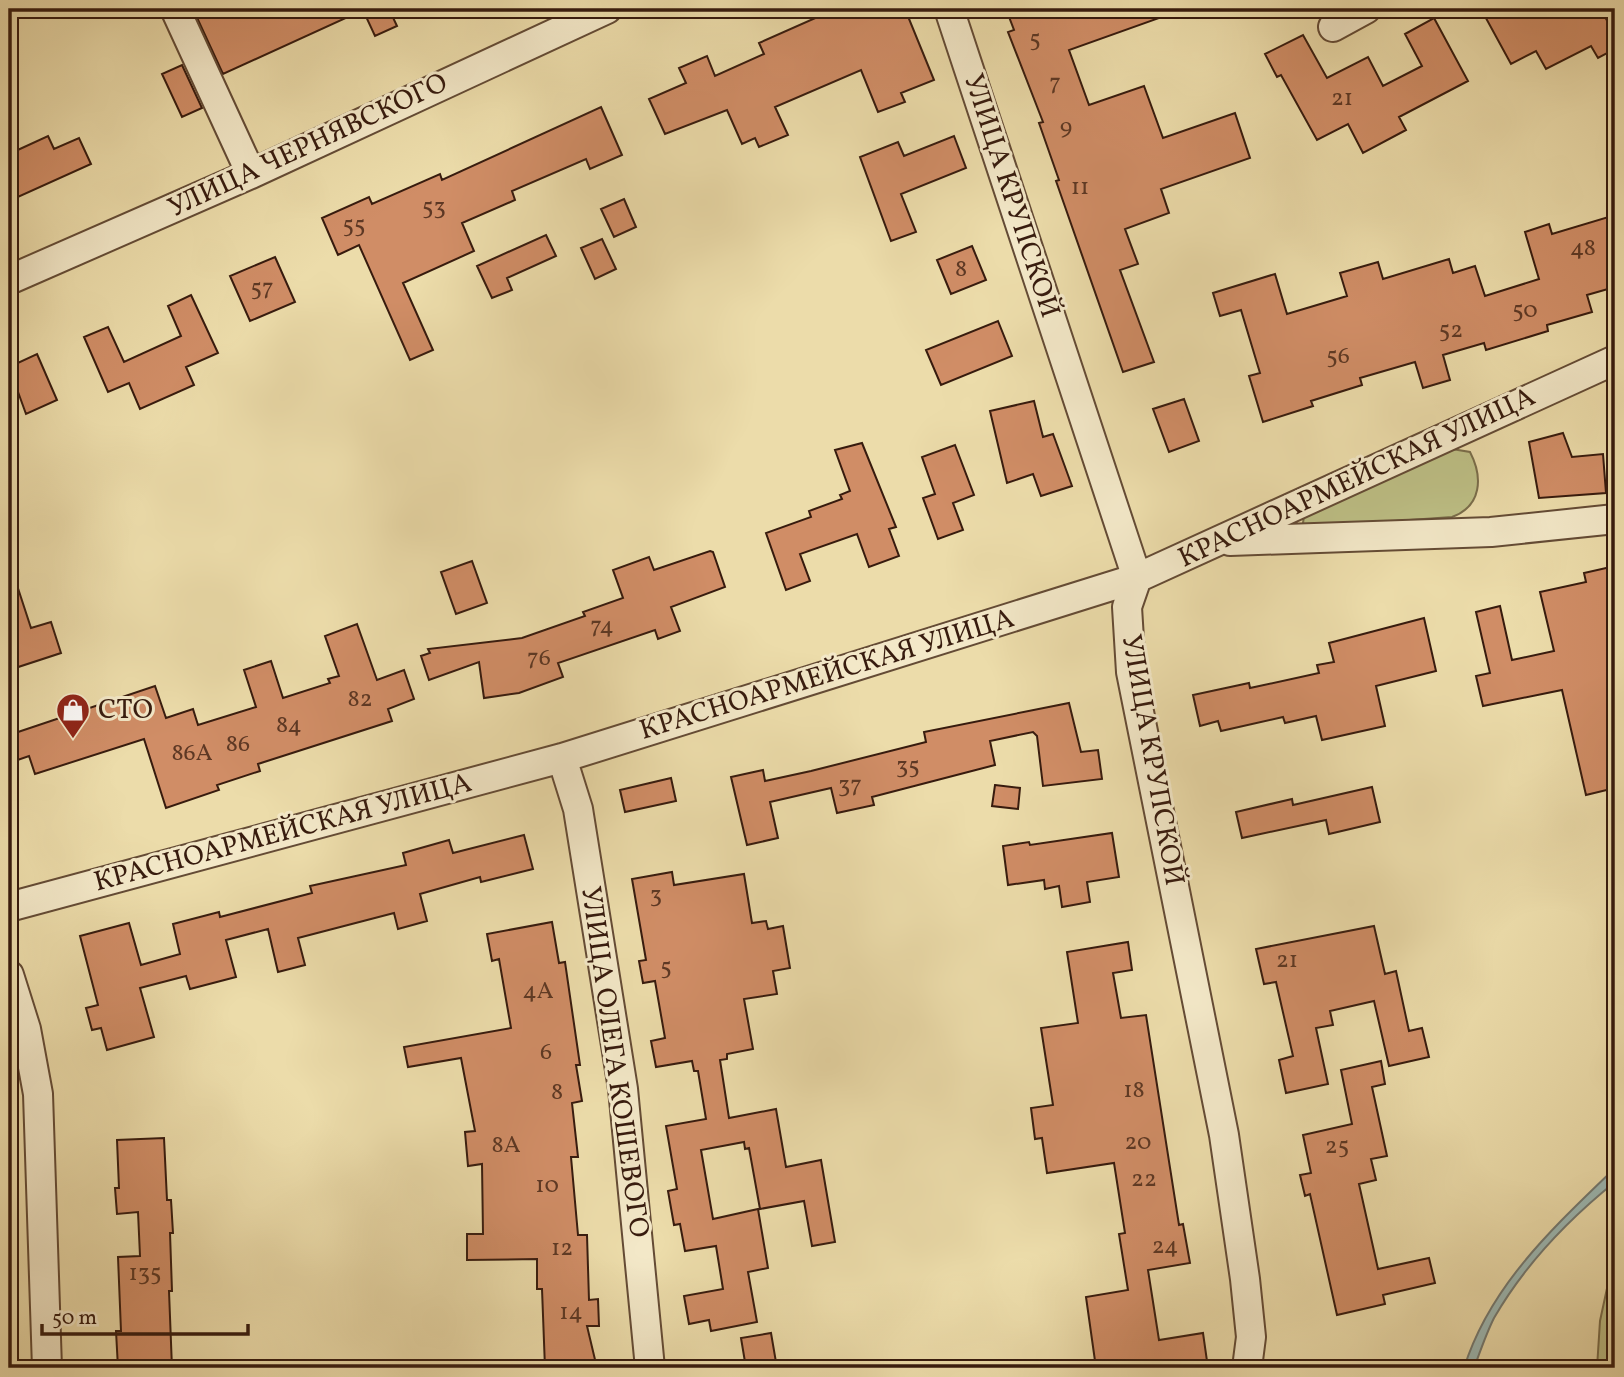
<svg xmlns="http://www.w3.org/2000/svg" width="1624" height="1377" font-family="Vollkorn,serif">
  <rect width="100%" height="100%" fill="#ecdcaa"/>
  <filter id="stains"><feTurbulence type="fractalNoise" baseFrequency=".00286" numOctaves="4"/><feColorMatrix values="0 0 0 0 .2 0 0 0 0 .09 0 0 0 0 .02 0 0 0 .5 -.17"/></filter>
  <radialGradient id="worn" r=".72"><stop offset=".6" stop-color="#630" stop-opacity="0"/><stop offset="1" stop-color="#630" stop-opacity=".3"/></radialGradient>
  <path fill="#bdbf85" stroke="#7a6d4a" stroke-width="2" d="M 1452,449 L 1470,452 C 1483,477 1482,506 1452,517 L 1310,527 L 1303,523 L 1304,516 Z
    M 1615,1251 L 1612,1331 L 1615,1368 L 1597,1368 L 1600,1321 Z"/>
  <path fill="#9db9b4" stroke="#747a72" stroke-width="2" d="M 1615,1168 L 1615,1182 C 1569,1219 1524,1266 1494,1318 C 1486,1334 1480,1352 1474,1368 L 1464,1368 C 1490,1285 1554,1227 1615,1168 Z"/>
  <path fill="#d08d66" stroke="#371b0e" stroke-width="2" d="M 193,9 L 389,9 L 397,26 L 375,36 L 363,10 L 223,74 Z
    M 817,9 L 905,9 L 934,80 L 901,93 L 905,102 L 878,112 L 861,70 L 775,107 L 788,135 L 759,147 L 755,138 L 742,144 L 727,110 L 665,134 L 649,99 L 686,83 L 679,68 L 707,56 L 715,76 L 764,54 L 759,43 L 820,16 Z
    M 1006,9 L 1175,9 L 1176,12 L 1069,50 L 1089,105 L 1144,86 L 1163,138 L 1235,113 L 1250,158 L 1161,189 L 1169,213 L 1125,229 L 1138,264 L 1120,270 L 1154,362 L 1123,372 L 1056,181 L 1059,180 L 1039,123 L 1043,122 L 1008,32 L 1014,30 Z
    M 1481,9 L 1601,9 L 1615,36 L 1615,49 L 1598,58 L 1591,46 L 1546,69 L 1536,51 L 1511,64 Z
    M 1434,18 L 1468,81 L 1399,117 L 1406,130 L 1363,153 L 1348,124 L 1317,140 L 1281,75 L 1277,77 L 1265,54 L 1303,35 L 1327,78 L 1368,57 L 1383,86 L 1422,66 L 1405,34 Z
    M 182,65 L 202,108 L 182,117 L 162,74 Z
    M 601,107 L 622,155 L 590,169 L 586,159 L 512,191 L 515,200 L 462,223 L 474,251 L 403,283 L 433,350 L 410,360 L 359,245 L 338,255 L 322,218 L 369,197 L 372,204 L 440,174 L 442,180 Z
    M 48,136 L 54,149 L 79,138 L 91,164 L 9,201 L 9,154 Z
    M 954,136 L 966,168 L 901,194 L 916,232 L 891,241 L 860,157 L 898,142 L 904,156 Z
    M 624,199 L 636,227 L 614,237 L 601,209 Z
    M 1615,215 L 1615,287 L 1587,295 L 1592,312 L 1547,325 L 1548,331 L 1486,350 L 1484,343 L 1443,355 L 1450,380 L 1423,388 L 1415,362 L 1360,378 L 1362,385 L 1311,401 L 1313,406 L 1263,422 L 1249,376 L 1260,373 L 1241,310 L 1220,316 L 1213,293 L 1275,274 L 1287,314 L 1347,296 L 1340,273 L 1378,262 L 1383,279 L 1449,259 L 1453,273 L 1475,266 L 1485,296 L 1539,279 L 1525,232 L 1549,224 L 1552,234 Z
    M 546,235 L 556,256 L 507,278 L 512,290 L 492,298 L 477,266 Z
    M 602,239 L 616,269 L 595,279 L 581,248 Z
    M 972,246 L 986,280 L 951,294 L 937,260 Z
    M 275,257 L 295,302 L 250,321 L 230,276 Z
    M 191,295 L 218,353 L 186,367 L 194,385 L 140,409 L 129,383 L 108,392 L 84,337 L 108,327 L 124,362 L 181,336 L 168,306 Z
    M 998,321 L 1012,356 L 941,385 L 926,350 Z
    M 37,354 L 57,400 L 26,414 L 9,367 Z
    M 1184,399 L 1199,441 L 1169,452 L 1153,409 Z
    M 1034,401 L 1043,437 L 1053,434 L 1072,486 L 1041,496 L 1033,474 L 1007,483 L 990,411 Z
    M 1563,433 L 1572,457 L 1603,454 L 1606,493 L 1539,498 L 1529,442 Z
    M 862,443 L 896,527 L 889,529 L 899,556 L 869,567 L 857,534 L 800,554 L 810,581 L 786,590 L 766,533 L 811,517 L 809,511 L 842,499 L 840,495 L 850,491 L 835,450 Z
    M 955,445 L 974,495 L 953,503 L 963,530 L 938,539 L 923,498 L 935,494 L 922,457 Z
    M 710,551 L 713,552 L 725,587 L 671,607 L 680,631 L 658,639 L 655,630 L 558,663 L 563,677 L 519,693 L 484,698 L 479,662 L 429,680 L 421,656 L 430,653 L 428,649 L 522,638 L 585,616 L 583,612 L 623,598 L 613,570 L 649,557 L 654,570 Z
    M 472,561 L 487,603 L 456,614 L 441,572 Z
    M 1615,566 L 1615,788 L 1586,795 L 1562,690 L 1483,706 L 1476,676 L 1490,673 L 1476,612 L 1500,606 L 1512,660 L 1554,651 L 1540,592 L 1586,582 L 1584,573 Z
    M 9,573 L 13,573 L 31,628 L 51,622 L 61,653 L 9,670 Z
    M 1424,618 L 1436,671 L 1376,686 L 1385,726 L 1322,740 L 1316,716 L 1285,723 L 1283,717 L 1221,731 L 1218,721 L 1200,726 L 1193,695 L 1249,683 L 1250,688 L 1319,673 L 1317,665 L 1334,662 L 1329,643 Z
    M 357,624 L 377,680 L 404,670 L 414,699 L 388,709 L 392,721 L 258,764 L 260,771 L 217,785 L 219,790 L 166,808 L 144,739 L 35,774 L 29,756 L 9,763 L 9,735 L 155,686 L 166,718 L 193,709 L 198,725 L 256,707 L 244,670 L 271,661 L 283,698 L 330,683 L 328,679 L 339,676 L 325,636 Z
    M 1069,703 L 1081,752 L 1098,750 L 1102,779 L 1043,786 L 1037,736 L 1033,732 L 990,741 L 995,765 L 872,797 L 874,805 L 837,813 L 831,788 L 770,802 L 778,838 L 747,845 L 731,777 L 763,770 L 765,781 L 811,771 L 926,742 L 924,732 Z
    M 671,778 L 676,801 L 625,812 L 620,790 Z
    M 995,785 L 1020,788 L 1018,809 L 992,806 Z
    M 1372,787 L 1380,822 L 1329,834 L 1326,820 L 1242,838 L 1236,812 L 1292,799 L 1293,805 Z
    M 1112,833 L 1119,877 L 1087,882 L 1090,902 L 1062,907 L 1059,886 L 1045,889 L 1044,880 L 1008,885 L 1003,846 L 1029,842 L 1030,845 Z
    M 524,835 L 533,869 L 481,882 L 480,877 L 420,894 L 427,921 L 398,929 L 394,913 L 298,938 L 305,965 L 278,972 L 268,929 L 226,940 L 236,977 L 190,989 L 186,976 L 140,988 L 154,1037 L 107,1050 L 101,1028 L 92,1030 L 86,1008 L 98,1005 L 80,936 L 129,923 L 141,965 L 180,954 L 173,924 L 219,912 L 220,917 L 312,893 L 310,886 L 406,865 L 403,853 L 449,840 L 453,853 Z
    M 672,872 L 674,885 L 744,874 L 752,923 L 766,921 L 768,929 L 783,926 L 790,968 L 773,971 L 777,994 L 744,999 L 753,1049 L 727,1054 L 727,1059 L 720,1060 L 729,1118 L 776,1109 L 786,1167 L 821,1160 L 835,1242 L 812,1246 L 804,1201 L 760,1209 L 749,1148 L 745,1149 L 744,1142 L 701,1150 L 713,1219 L 758,1209 L 768,1268 L 748,1272 L 757,1322 L 711,1331 L 709,1320 L 689,1324 L 684,1296 L 723,1289 L 716,1246 L 685,1251 L 680,1224 L 674,1225 L 668,1191 L 677,1189 L 666,1126 L 706,1119 L 698,1071 L 694,1071 L 692,1061 L 656,1067 L 651,1041 L 665,1038 L 655,981 L 643,983 L 639,961 L 646,960 L 632,879 Z
    M 552,922 L 559,963 L 565,962 L 580,1065 L 576,1065 L 582,1101 L 572,1103 L 578,1157 L 571,1157 L 578,1235 L 587,1235 L 589,1300 L 598,1299 L 599,1326 L 587,1326 L 597,1368 L 545,1368 L 542,1289 L 537,1289 L 537,1259 L 467,1260 L 467,1234 L 483,1234 L 482,1164 L 468,1166 L 465,1132 L 475,1131 L 461,1058 L 408,1067 L 404,1047 L 511,1028 L 499,959 L 492,961 L 487,934 Z
    M 1374,926 L 1385,974 L 1396,971 L 1409,1031 L 1422,1028 L 1429,1057 L 1389,1066 L 1374,1001 L 1330,1011 L 1333,1025 L 1316,1028 L 1328,1084 L 1286,1093 L 1279,1060 L 1293,1056 L 1276,982 L 1264,984 L 1256,949 Z
    M 1128,942 L 1132,970 L 1113,973 L 1121,1018 L 1146,1015 L 1179,1225 L 1183,1224 L 1190,1263 L 1148,1270 L 1159,1340 L 1203,1333 L 1208,1368 L 1096,1368 L 1086,1297 L 1128,1290 L 1119,1234 L 1125,1233 L 1114,1163 L 1047,1173 L 1042,1138 L 1035,1139 L 1031,1108 L 1053,1105 L 1041,1028 L 1078,1023 L 1067,952 Z
    M 1381,1061 L 1385,1084 L 1372,1087 L 1387,1156 L 1371,1159 L 1376,1180 L 1359,1184 L 1378,1269 L 1429,1258 L 1435,1283 L 1383,1295 L 1385,1304 L 1337,1315 L 1310,1194 L 1305,1196 L 1300,1175 L 1311,1173 L 1303,1135 L 1352,1124 L 1341,1070 Z
    M 164,1138 L 167,1200 L 171,1200 L 173,1233 L 170,1233 L 172,1291 L 169,1291 L 172,1368 L 118,1368 L 116,1331 L 121,1331 L 118,1257 L 140,1256 L 138,1212 L 117,1214 L 115,1188 L 119,1188 L 117,1140 Z
    M 771,1333 L 777,1368 L 746,1368 L 741,1338 Z"/>
  <g fill="none" stroke-linecap="round" stroke-linejoin="round">
    <g stroke="#644b35" stroke-width="32">
      <path id="minor" d="M 175,9 L 251,174
        M 949,9 L 1137,578 L 1127,607 L 1131,672 L 1224,1135 L 1245,1279 L 1251,1337 L 1247,1368
        M 1333,27 L 1366,9
        M 9,280 L 251,174 L 607,9
        M 1230,541 L 1491,532 L 1615,519
        M 562,758 L 578,809 L 623,1089 L 650,1368
        M 9,907 L 562,758 L 1137,578 L 1615,360
        M 9,975 L 26,1029 L 38,1094 L 47,1368"/>
    </g>
    <use href="#minor" stroke="#f3e8c8" stroke-width="28"/>
  </g>
  <defs>
    <g id="shop-pin" transform="scale(1.75)"><path d="M0 17L-7.5 6A9.5 9.5 0 1 1 7.5 6Z" fill="#8f2418" stroke="#f3e8c8"/><path d="M-5-2.5h2.3a2.7 3.5 0 0 1 5.4 0H5L5.5 6h-11ZM-1.5-2.5h3a1.5 2.3 0 0 0-3 0Z" fill="#fff"/></g>
  </defs>
  <g fill-rule="evenodd">
    <use href="#shop-pin" x="73" y="710"/>
  </g>
  <g text-anchor="middle" dominant-baseline="central" stroke-width="6" stroke-linejoin="round" paint-order="stroke">
    <g font-size="24" fill="#5d3824">
      <text x="1035" y="40">5</text>
      <text x="1055" y="84">7</text>
      <text x="1342" y="99">21</text>
      <text x="1066" y="128">9</text>
      <text x="1080" y="188">11</text>
      <text x="434" y="208">53</text>
      <text x="354" y="226">55</text>
      <text x="1583" y="249">48</text>
      <text x="961" y="270">8</text>
      <text x="262" y="289">57</text>
      <text x="1525" y="311">50</text>
      <text x="1451" y="331">52</text>
      <text x="1338" y="357">56</text>
      <text x="602" y="627">74</text>
      <text x="539" y="659">76</text>
      <text x="360" y="700">82</text>
      <text x="289" y="726">84</text>
      <text x="238" y="745">86</text>
      <text x="192" y="754">86А</text>
      <text x="908" y="767">35</text>
      <text x="850" y="786">37</text>
      <text x="656" y="896">3</text>
      <text x="1287" y="961">21</text>
      <text x="666" y="968">5</text>
      <text x="538" y="992">4А</text>
      <text x="546" y="1053">6</text>
      <text x="1134" y="1091">18</text>
      <text x="557" y="1093">8</text>
      <text x="1138" y="1143">20</text>
      <text x="506" y="1146">8А</text>
      <text x="1337" y="1147">25</text>
      <text x="1144" y="1180">22</text>
      <text x="547" y="1186">10</text>
      <text x="1165" y="1247">24</text>
      <text x="562" y="1249">12</text>
      <text x="145" y="1274">135</text>
      <text x="571" y="1313">14</text>
    </g>
    <g font-size="28" fill="#371b0e" stroke="#f3e8c8">
      <text transform="translate(308 146) rotate(-25)">УЛИЦА ЧЕРНЯВСКОГО</text>
      <text transform="translate(1011 196) rotate(72)">УЛИЦА КРУПСКОЙ</text>
      <text transform="translate(1357 478) rotate(-25)">КРАСНОАРМЕЙСКАЯ УЛИЦА</text>
      <text transform="translate(827 675) rotate(-17)">КРАСНОАРМЕЙСКАЯ УЛИЦА</text>
      <text transform="translate(1152 760) rotate(80)">УЛИЦА КРУПСКОЙ</text>
      <text transform="translate(283 833) rotate(-15)">КРАСНОАРМЕЙСКАЯ УЛИЦА</text>
      <text transform="translate(614 1062) rotate(82)">УЛИЦА ОЛЕГА КОШЕВОГО</text>
    </g>
    <g font-size="28" fill="#371b0e" stroke="#f3e8c8" text-anchor="start">
      <text x="98" y="710">СТО</text>
    </g>
  </g>
  <rect width="1624" height="1377" fill="none" stroke="#ecdcaa" stroke-width="35"/>
  <rect x="10" y="10" width="1603" height="1356" fill="none" stroke="#371b0e" stroke-width="3.5"/>
  <rect x="18" y="18" width="1589" height="1342" fill="none" stroke="#371b0e" stroke-width="2"/>
  <path d="M42 1324v10h206v-10" fill="none" stroke="#371b0e" stroke-width="3.5"/>
  <text x="52" y="1324" font-size="21" fill="#371b0e" stroke="#f3e8c8" stroke-width="5" paint-order="stroke">50 m</text>
  <rect width="100%" height="100%" filter="url(#stains)"/>
  <rect width="100%" height="100%" fill="url(#worn)"/>
</svg>
